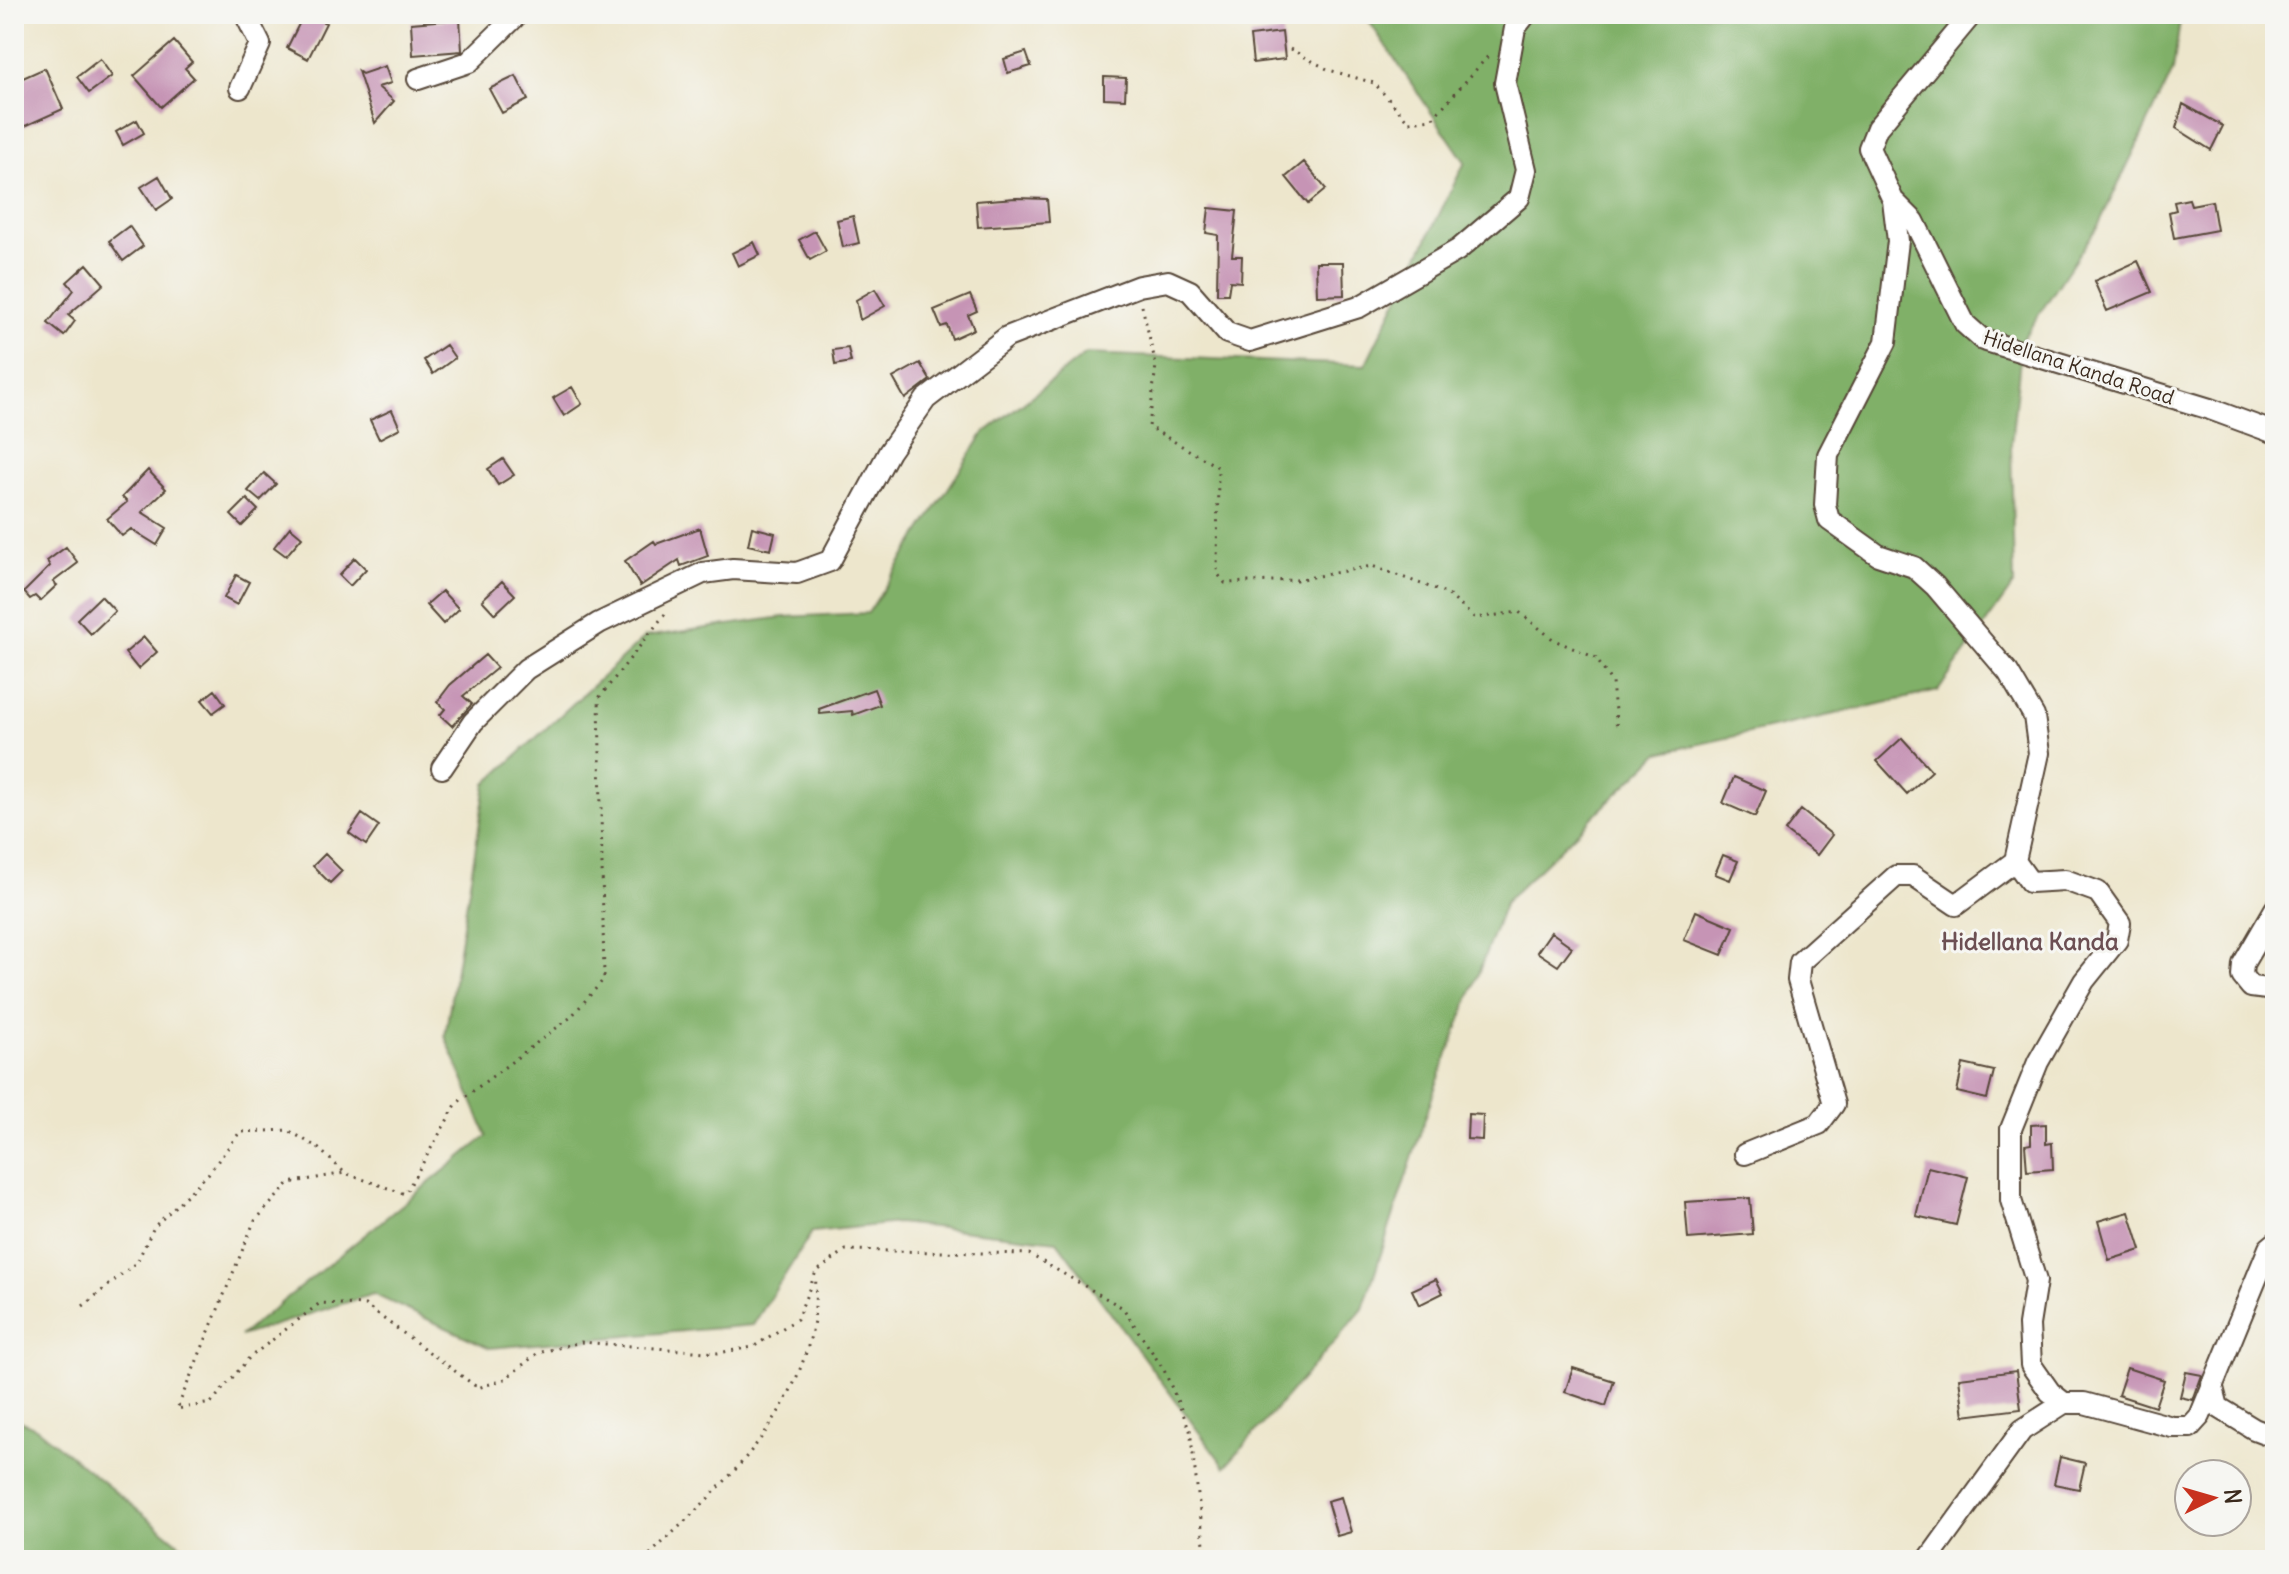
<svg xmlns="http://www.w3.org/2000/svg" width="2289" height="1574" font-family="Delius,sans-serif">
  <rect width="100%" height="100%" fill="#f6f6f2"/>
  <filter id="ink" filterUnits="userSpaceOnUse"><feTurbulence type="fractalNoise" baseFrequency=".0125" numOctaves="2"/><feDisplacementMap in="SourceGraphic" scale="16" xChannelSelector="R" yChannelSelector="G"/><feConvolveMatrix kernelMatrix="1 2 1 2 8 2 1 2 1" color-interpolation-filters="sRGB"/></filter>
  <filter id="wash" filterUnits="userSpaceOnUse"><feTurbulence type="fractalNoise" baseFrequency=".006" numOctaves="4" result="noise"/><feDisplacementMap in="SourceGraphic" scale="32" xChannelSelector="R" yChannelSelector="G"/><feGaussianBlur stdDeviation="1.8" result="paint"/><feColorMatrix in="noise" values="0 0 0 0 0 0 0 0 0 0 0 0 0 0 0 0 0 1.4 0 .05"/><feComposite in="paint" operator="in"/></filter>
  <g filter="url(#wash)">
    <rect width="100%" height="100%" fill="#ede6cc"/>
    <path fill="#80b068" stroke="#5e6d43" stroke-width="2" d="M 1364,14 L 2181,14 L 2173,71 L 2099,224 L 2022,340 L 2011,444 L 2014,584 L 1938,691 L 1659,753 L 1505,902 L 1433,1094 L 1363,1309 L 1225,1467 L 1057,1241 L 898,1223 L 812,1232 L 753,1325 L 490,1348 L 373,1294 L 240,1336 L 487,1136 L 445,1036 L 486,784 L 645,637 L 783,617 L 868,613 L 984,433 L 1086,354 L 1365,365 L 1465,162 Z
      M 14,1418 L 36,1428 L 200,1560 L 14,1560 Z"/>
    <g id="blocks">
      <path fill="#c694b5" d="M 304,14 L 326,23 L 308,59 L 287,48 Z
        M 460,19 L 462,51 L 413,55 L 411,23 Z
        M 1282,32 L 1285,59 L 1253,63 L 1250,36 Z
        M 174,41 L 192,62 L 185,68 L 194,78 L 161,107 L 134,76 Z
        M 1026,52 L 1031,66 L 1008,73 L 1004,59 Z
        M 100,59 L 112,76 L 89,93 L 77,77 Z
        M 385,66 L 391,83 L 378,87 L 394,101 L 375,123 L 358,71 L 362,74 Z
        M 45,68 L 63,109 L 14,131 L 14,82 Z
        M 516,76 L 528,100 L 502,113 L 489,89 Z
        M 1104,77 L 1126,78 L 1125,99 L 1104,98 Z
        M 2183,104 L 2223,126 L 2211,150 L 2176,128 Z
        M 137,120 L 144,133 L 123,145 L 116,132 Z
        M 1304,162 L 1326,189 L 1308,204 L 1286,177 Z
        M 159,176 L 172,199 L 156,210 L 141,187 Z
        M 1016,198 L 1047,199 L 1049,222 L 978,227 L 976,201 Z
        M 2189,199 L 2191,205 L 2212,201 L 2217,230 L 2174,238 L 2169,212 L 2176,210 L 2174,202 Z
        M 1209,208 L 1237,211 L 1232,256 L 1242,256 L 1241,282 L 1230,281 L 1228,294 L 1217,294 L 1218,235 L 1206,233 Z
        M 853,216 L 859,243 L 843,247 L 837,220 Z
        M 129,226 L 143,246 L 123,261 L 109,241 Z
        M 815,231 L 826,251 L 810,260 L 799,240 Z
        M 754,242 L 760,255 L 738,266 L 732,253 Z
        M 2138,261 L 2152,292 L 2107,311 L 2094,281 Z
        M 1316,262 L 1343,262 L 1344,295 L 1317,296 Z
        M 87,264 L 104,284 L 68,315 L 75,321 L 64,336 L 48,323 L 74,290 L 67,282 Z
        M 875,289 L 885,306 L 860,320 L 856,300 Z
        M 970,295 L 977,311 L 968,315 L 974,329 L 952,339 L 947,325 L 941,327 L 934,310 Z
        M 446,345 L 455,358 L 433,374 L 424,360 Z
        M 848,348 L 851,362 L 835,365 L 833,350 Z
        M 920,363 L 930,380 L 905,399 L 893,378 Z
        M 572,387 L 582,404 L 564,416 L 553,398 Z
        M 392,410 L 400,428 L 379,439 L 370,420 Z
        M 503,459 L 514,475 L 498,485 L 488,469 Z
        M 148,470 L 166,489 L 142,512 L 167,528 L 157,545 L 131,529 L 122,536 L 107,519 L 127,502 L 122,497 Z
        M 264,473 L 276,484 L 260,501 L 248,491 Z
        M 247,499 L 258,510 L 242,526 L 231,515 Z
        M 290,527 L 302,537 L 286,556 L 274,547 Z
        M 752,527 L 775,533 L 771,550 L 748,545 Z
        M 700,528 L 708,556 L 681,566 L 679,560 L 640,586 L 625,561 L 654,541 L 656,544 Z
        M 66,547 L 78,563 L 53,582 L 57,585 L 40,601 L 35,596 L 30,599 L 24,592 L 50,566 L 47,561 Z
        M 355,558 L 366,569 L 350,586 L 339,575 Z
        M 236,575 L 249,582 L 237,605 L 224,598 Z
        M 502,581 L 515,595 L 495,614 L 482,600 Z
        M 442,591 L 459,609 L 443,624 L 426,605 Z
        M 101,596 L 115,611 L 91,634 L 77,619 Z
        M 144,637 L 157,652 L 138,669 L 125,653 Z
        M 485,655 L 497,668 L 463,696 L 472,704 L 452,726 L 440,715 L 445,709 L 437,702 L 450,685 Z
        M 874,689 L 880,705 L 853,715 L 852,711 L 820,714 L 819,709 Z
        M 215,690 L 225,704 L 213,713 L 202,700 Z
        M 1902,738 L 1932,771 L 1907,794 L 1877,761 Z
        M 1734,777 L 1766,791 L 1755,817 L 1723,803 Z
        M 1801,810 L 1832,835 L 1817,855 L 1785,831 Z
        M 362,814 L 379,826 L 366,845 L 349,833 Z
        M 325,854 L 342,871 L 330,883 L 313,866 Z
        M 1723,855 L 1738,861 L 1730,880 L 1715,874 Z
        M 1696,911 L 1734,927 L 1722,955 L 1684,940 Z
        M 1551,932 L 1572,947 L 1558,966 L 1537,952 Z
        M 1963,1064 L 1994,1071 L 1987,1099 L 1957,1092 Z
        M 1468,1114 L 1483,1115 L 1482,1140 L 1467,1139 Z
        M 2046,1124 L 2046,1144 L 2052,1143 L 2053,1169 L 2027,1171 L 2025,1145 L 2031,1144 L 2031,1125 Z
        M 1928,1167 L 1968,1177 L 1956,1225 L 1916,1216 Z
        M 1750,1198 L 1753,1234 L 1688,1239 L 1685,1202 Z
        M 2129,1212 L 2141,1250 L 2109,1260 L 2098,1221 Z
        M 1436,1279 L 1443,1293 L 1419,1305 L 1412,1290 Z
        M 1573,1368 L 1614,1381 L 1606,1406 L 1565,1392 Z
        M 2127,1368 L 2164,1380 L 2155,1407 L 2118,1395 Z
        M 2016,1371 L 2021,1409 L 1964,1416 L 1959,1378 Z
        M 2186,1372 L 2202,1375 L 2193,1400 L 2180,1397 Z
        M 2060,1457 L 2085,1463 L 2079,1489 L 2054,1484 Z
        M 1341,1497 L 1351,1532 L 1337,1536 L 1327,1501 Z"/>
    </g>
  </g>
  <g filter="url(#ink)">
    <use href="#blocks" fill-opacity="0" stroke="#564638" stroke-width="2"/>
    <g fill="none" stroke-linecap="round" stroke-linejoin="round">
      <g stroke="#564638" stroke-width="24">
        <path id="minor" d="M 1972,14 L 1877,128 L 1869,148 L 1893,200 L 1914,221 L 1965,324 L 1983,340 L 2210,409 L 2275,433
          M 418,79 L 469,62 L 518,14
          M 240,88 L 260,44 L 245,14
          M 1893,200 L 1898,241 L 1886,342 L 1828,455 L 1825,505 L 1829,520 L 1878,555 L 1914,567 L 1935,586 L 2008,672 L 2034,716 L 2039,753 L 2015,861 L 2030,882 L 2065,880 L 2098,892 L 2120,923 L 2117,940 L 2084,981 L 2038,1062 L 2011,1129 L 2011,1200 L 2036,1281 L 2029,1325 L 2031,1365 L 2050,1392 L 2064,1403
          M 442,768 L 473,722 L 526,669 L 599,623 L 703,573 L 733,569 L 797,573 L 830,561 L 889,452 L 926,399 L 1007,337 L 1139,286 L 1168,281 L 1190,291 L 1227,333 L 1250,341 L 1359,307 L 1458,250 L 1519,198 L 1526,170 L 1505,83 L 1515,28 L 1526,14
          M 2275,909 L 2243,964 L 2242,976 L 2251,987 L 2275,990
          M 1745,1154 L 1819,1124 L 1834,1104 L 1798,980 L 1800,962 L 1896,876 L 1913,876 L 1956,905 L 2015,861
          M 2212,1384 L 2218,1407 L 2254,1429 L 2275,1437
          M 1928,1560 L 2022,1430 L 2064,1403 L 2084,1403 L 2172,1427 L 2190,1427 L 2200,1416 L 2269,1248 L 2275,1243"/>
      </g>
      <path stroke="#564638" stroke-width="3" stroke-dasharray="2 6" stroke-linecap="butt" d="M 1290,49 L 1329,70 L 1374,83 L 1409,122 L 1432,119 L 1490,54
        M 1142,306 L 1156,365 L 1149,427 L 1218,467 L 1217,573 L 1225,583 L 1296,580 L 1372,566 L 1446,593 L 1475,618 L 1519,612 L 1554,640 L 1596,658 L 1612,683 L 1617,730
        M 665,614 L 599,698 L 604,979 L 571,1017 L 457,1103 L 405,1194 L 345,1173 L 289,1183 L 254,1222 L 177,1409 L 211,1403 L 249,1358 L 320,1303 L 365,1305 L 478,1388 L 505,1379 L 538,1353 L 581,1342 L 718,1353 L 753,1347 L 797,1319 L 816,1272 L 846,1250 L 1029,1254 L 1123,1308 L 1164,1370 L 1190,1430 L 1206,1560
        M 83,1306 L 137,1262 L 154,1227 L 208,1174 L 240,1132 L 288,1130 L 318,1148 L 345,1173
        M 644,1560 C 714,1493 789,1430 812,1331 C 816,1314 815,1294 816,1276"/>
      <use href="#minor" stroke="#fff" stroke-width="20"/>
    </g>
  </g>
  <g text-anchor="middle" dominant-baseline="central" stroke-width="6" stroke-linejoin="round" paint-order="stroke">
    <g font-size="20" fill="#3b2a1e" stroke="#f6f6f2">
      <text transform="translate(2079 367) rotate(18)">Hidellana Kanda Road</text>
    </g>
    <g font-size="24" font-weight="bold" fill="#6c4f53" stroke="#f6f6f2">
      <text x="2030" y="941">Hidellana Kanda</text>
    </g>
  </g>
  <rect width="2289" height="1574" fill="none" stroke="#f6f6f2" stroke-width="48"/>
  <g transform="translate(2213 1498) rotate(85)"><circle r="38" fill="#f6f6f2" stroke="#aba49d" stroke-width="2"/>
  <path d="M0-6L14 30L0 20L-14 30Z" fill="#c8321e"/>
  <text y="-12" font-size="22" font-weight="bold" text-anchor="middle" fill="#3b2a1e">N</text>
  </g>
</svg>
